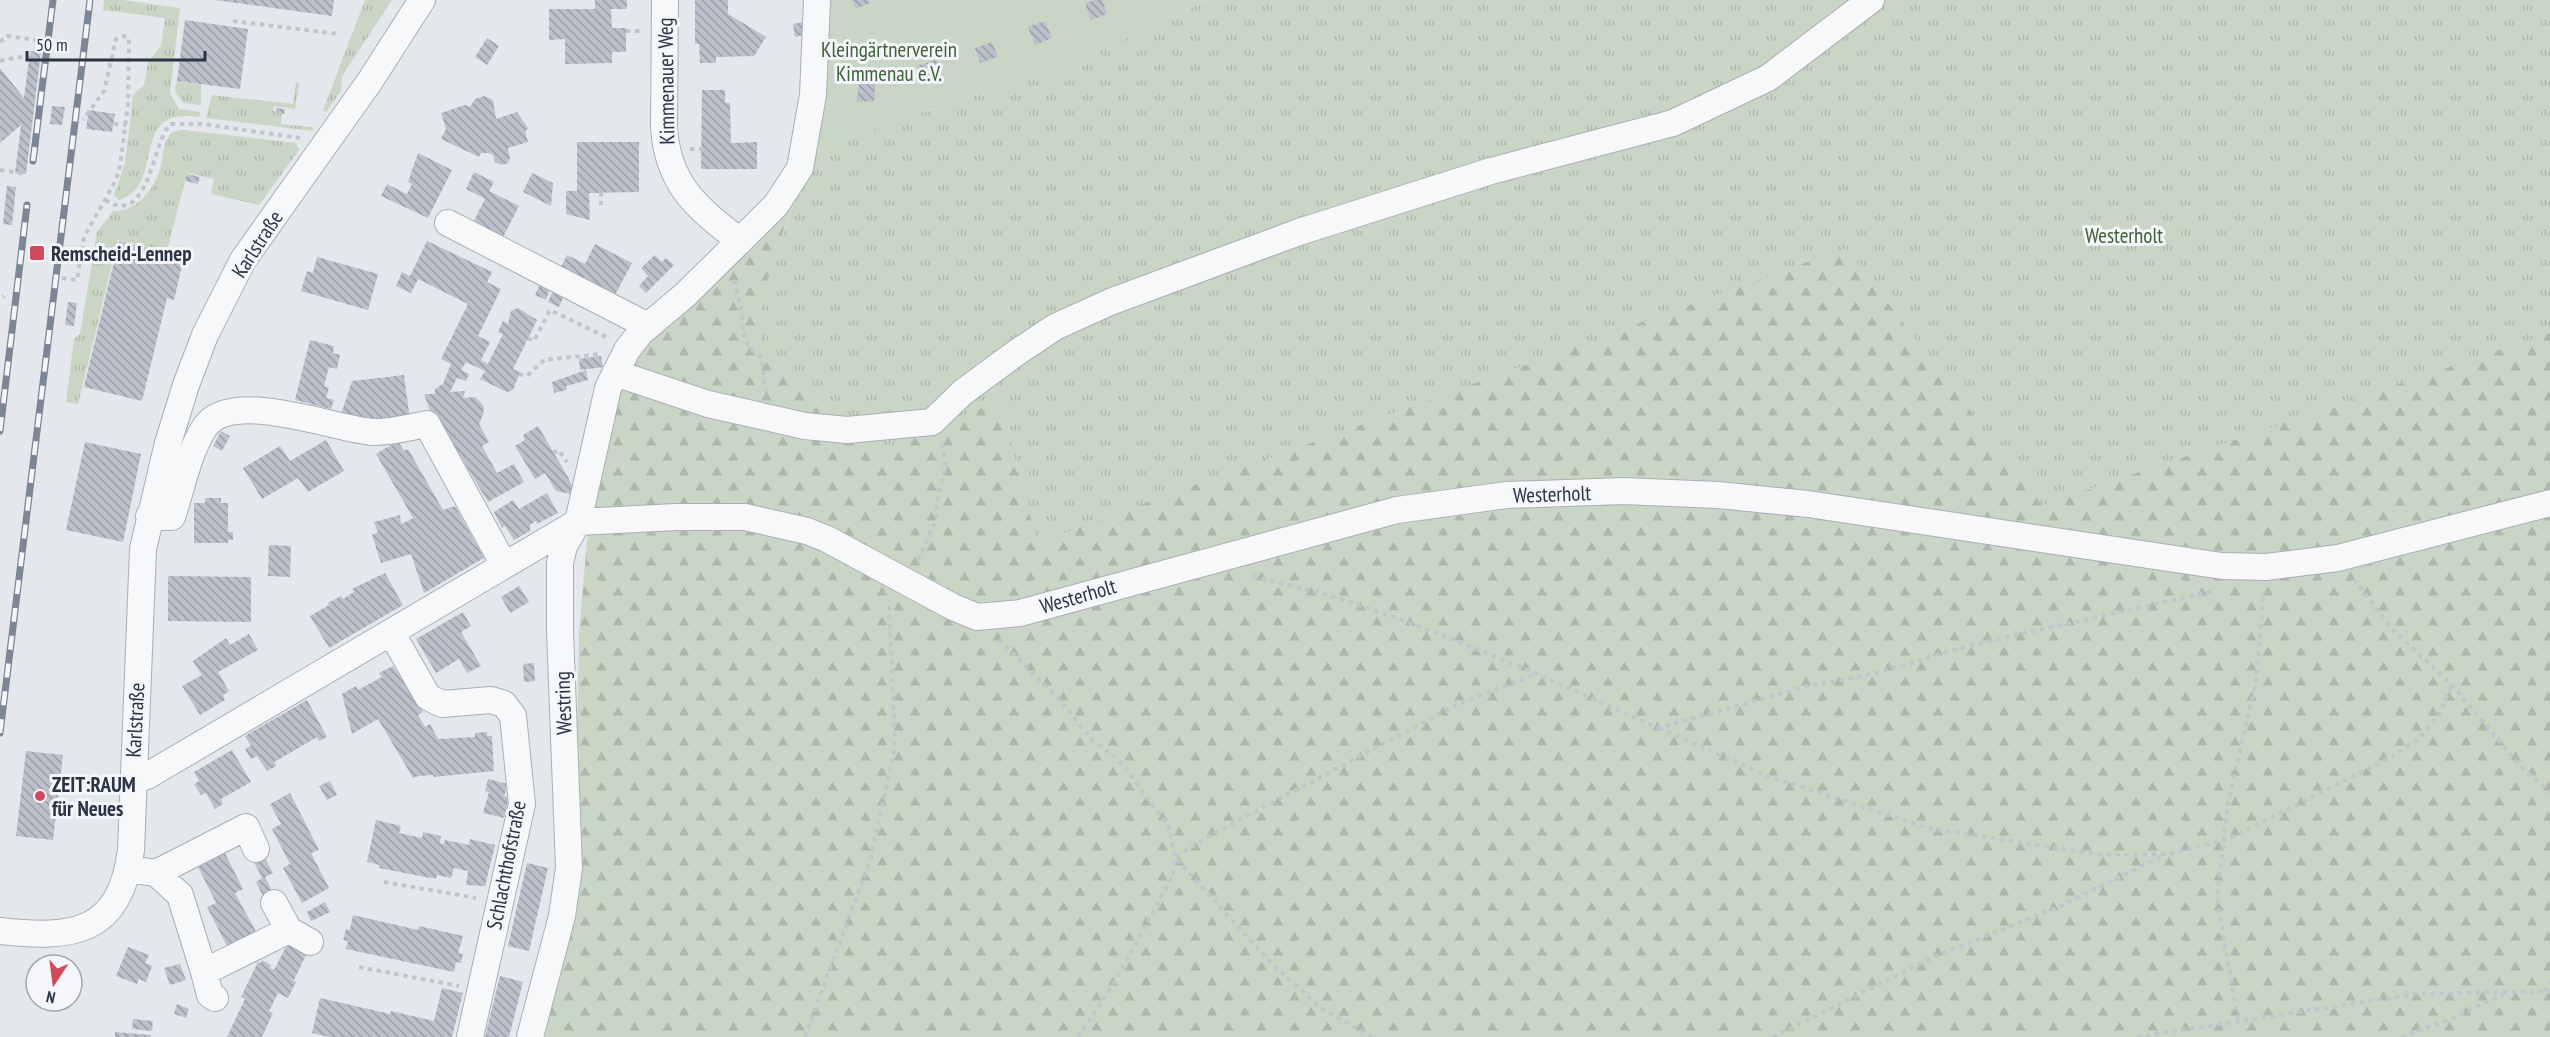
<svg xmlns="http://www.w3.org/2000/svg" width="2550" height="1037" font-family="'PT Sans Narrow',sans-serif">
  <defs>
    <pattern id="grass-tufts" width="24" height="20" patternUnits="userSpaceOnUse" patternTransform="scale(1.5)"><rect width="24" height="20" fill="#c9d6c5"/><path d="M3 7l-1-3M5 7V3M7 7l1-3M15 17l-1-3M17 17v-4M19 17l1-3" fill="none" stroke="#adb8ab"/></pattern>
    <pattern id="forest-firs" width="22" height="20" patternUnits="userSpaceOnUse" patternTransform="scale(1.5)"><rect width="22" height="20" fill="#c9d6c5"/><path d="M5 1l3.5 6h-7zM16 11l3.5 6h-7z" fill="#adb8ab"/></pattern>
    <pattern id="building-back-hatch" width="6" height="6" patternUnits="userSpaceOnUse" patternTransform="scale(1.5)"><rect width="6" height="6" fill="#bbc0ca"/><path d="M-1 5l2 2M0 0l6 6M5-1l2 2" fill="none" stroke="#989da6"/></pattern>
  </defs>
  <rect width="100%" height="100%" fill="#e4e7ec"/>
  <path fill="url(#grass-tufts)" d="M 104,0 L 123,0 L 180,8 L 170,93 L 179,109 L 200,112 L 199,117 C 126,106 168,185 119,200 L 114,195 L 125,163 L 133,95 L 144,85 L 148,62 L 161,46 L 165,18 L 103,10 Z
    M 365,0 L 392,0 L 342,76 L 341,91 L 326,112 L 323,110 Z
    M 1207,0 L 2550,0 L 2550,341 L 2040,511 L 1031,553 L 882,458 L 776,365 L 760,341 L 758,313 L 770,255 L 783,232 L 813,149 L 1066,66 Z
    M 177,81 L 201,84 L 201,105 L 183,103 L 175,91 Z
    M 296,82 L 299,84 L 295,109 L 274,106 L 273,109 L 276,113 L 282,114 L 281,124 L 313,127 L 313,131 L 206,118 L 212,95 L 293,104 Z
    M 184,130 L 296,143 L 299,150 L 259,205 L 211,194 L 214,179 L 187,173 L 167,251 L 118,240 L 78,404 L 66,402 L 74,339 L 80,334 L 97,232 L 113,211 C 137,212 156,188 161,165 C 163,157 163,145 168,137 C 172,131 177,130 184,130 Z"/>
  <path fill="url(#forest-firs)" d="M 800,185 C 788,220 752,303 763,339 C 774,374 853,428 882,452 L 1000,400 L 1037,543 L 1846,248 L 2042,505 L 2550,333 L 2550,1037 L 540,1037 L 575,869 L 579,633 L 590,507 L 618,393 L 637,354 Z"/>
  <path fill="#c9d6c5" d="M 825,0 L 1207,0 L 1066,66 L 813,149 Z"/>
  <path fill="url(#building-back-hatch)" d="M 215,0 L 334,0 L 332,16 Z
    M 595,0 L 627,0 L 627,9 L 611,9 L 612,28 L 626,28 L 626,52 L 612,52 L 612,63 L 565,64 L 565,39 L 549,40 L 549,9 L 595,9 Z
    M 695,0 L 728,0 L 728,14 L 766,37 L 754,56 L 716,57 L 716,63 L 700,63 L 699,44 L 695,44 Z
    M 852,0 L 868,0 L 870,3 L 856,9 Z
    M 1094,0 L 1102,0 L 1107,14 L 1091,20 L 1085,3 Z
    M 185,20 L 248,29 L 240,89 L 177,81 Z
    M 1045,21 L 1052,38 L 1035,45 L 1028,27 Z
    M 803,22 L 805,35 L 795,37 L 793,24 Z
    M 487,38 L 499,46 L 487,65 L 475,57 Z
    M 992,42 L 998,57 L 980,63 L 975,48 Z
    M 30,51 L 41,52 L 26,174 L 15,173 L 21,125 L 0,143 L 0,68 L 24,98 Z
    M 936,60 L 942,76 L 923,83 L 917,66 Z
    M 859,83 L 875,84 L 874,102 L 857,101 Z
    M 702,90 L 725,90 L 725,103 L 730,103 L 731,143 L 757,142 L 757,169 L 701,169 Z
    M 484,96 L 493,100 L 496,119 L 517,112 L 528,128 L 525,132 L 528,142 L 508,148 L 510,158 L 508,163 L 501,165 L 495,162 L 493,155 L 488,153 L 481,153 L 479,157 L 441,139 L 446,129 L 441,113 L 465,105 L 470,107 L 475,99 Z
    M 52,106 L 65,107 L 62,125 L 50,124 Z
    M 276,108 L 285,109 L 284,114 L 276,113 Z
    M 89,110 L 115,114 L 112,132 L 86,129 Z
    M 577,142 L 639,142 L 639,192 L 589,193 L 590,220 L 566,214 L 566,191 L 577,191 Z
    M 418,153 L 452,170 L 428,218 L 381,196 L 387,184 L 407,194 L 412,184 L 408,182 Z
    M 474,172 L 494,182 L 489,191 L 519,206 L 501,241 L 471,226 L 485,199 L 466,189 Z
    M 532,173 L 553,183 L 551,206 L 523,192 Z
    M 187,174 L 200,177 L 198,184 L 185,181 Z
    M 7,186 L 16,187 L 12,225 L 3,224 Z
    M 119,241 L 184,256 L 174,300 L 167,298 L 142,401 L 84,387 Z
    M 427,241 L 492,272 L 487,282 L 501,289 L 478,336 L 490,342 L 481,360 L 488,364 L 503,334 L 498,332 L 503,321 L 508,324 L 511,311 L 518,308 L 537,320 L 513,369 L 520,372 L 513,390 L 507,392 L 480,379 L 485,371 L 466,362 L 461,370 L 469,374 L 466,381 L 457,378 L 450,392 L 465,391 L 463,398 L 475,397 L 481,403 L 484,407 L 483,415 L 479,424 L 489,442 L 482,446 L 497,473 L 514,464 L 524,482 L 488,502 L 449,437 L 439,435 L 424,394 L 435,394 L 435,389 L 443,384 L 451,364 L 441,359 L 468,304 L 418,279 L 411,293 L 396,286 L 402,272 L 410,276 Z
    M 595,244 L 632,263 L 615,295 L 559,271 L 567,255 L 585,264 Z
    M 655,255 L 662,262 L 666,258 L 674,265 L 646,293 L 639,286 L 648,276 L 641,268 Z
    M 317,257 L 378,274 L 368,310 L 301,291 L 307,271 L 313,273 Z
    M 540,284 L 550,289 L 546,300 L 535,295 Z
    M 555,286 L 566,291 L 559,307 L 548,302 Z
    M 68,302 L 77,303 L 74,326 L 65,325 Z
    M 310,340 L 334,346 L 333,353 L 340,355 L 337,369 L 329,367 L 324,386 L 329,388 L 326,398 L 334,400 L 331,409 L 295,400 Z
    M 601,356 L 603,367 L 580,370 L 579,359 Z
    M 586,370 L 588,380 L 566,386 L 567,390 L 554,393 L 552,382 Z
    M 404,375 L 410,420 L 339,420 L 352,381 Z
    M 538,426 L 568,477 L 576,495 L 556,491 L 545,473 L 535,479 L 515,446 L 525,440 L 523,435 Z
    M 221,431 L 230,436 L 222,451 L 213,446 Z
    M 326,440 L 344,471 L 308,492 L 298,478 L 262,499 L 243,468 L 280,446 L 290,461 Z
    M 398,441 L 404,451 L 408,449 L 443,510 L 455,506 L 484,558 L 424,593 L 411,554 L 381,563 L 372,535 L 378,532 L 374,522 L 400,515 L 401,524 L 416,517 L 413,518 L 376,454 Z
    M 85,442 L 141,454 L 123,542 L 66,530 Z
    M 547,493 L 558,513 L 537,524 L 536,521 L 530,525 L 530,531 L 514,540 L 505,526 L 502,528 L 494,512 L 513,500 L 519,509 Z
    M 205,498 L 221,498 L 221,503 L 228,503 L 228,532 L 233,532 L 233,540 L 228,540 L 228,543 L 194,543 L 194,503 L 205,503 Z
    M 269,545 L 291,546 L 290,577 L 268,576 Z
    M 385,573 L 403,605 L 329,648 L 310,616 L 329,605 L 328,603 L 341,596 L 343,599 L 354,592 L 352,589 Z
    M 168,576 L 251,577 L 251,622 L 168,621 Z
    M 519,586 L 529,602 L 510,613 L 501,597 Z
    M 463,612 L 471,626 L 461,632 L 481,666 L 467,673 L 459,659 L 436,673 L 416,639 Z
    M 249,634 L 258,650 L 218,672 L 229,691 L 223,695 L 225,700 L 200,715 L 182,686 L 202,675 L 193,661 L 226,638 L 230,645 Z
    M 534,663 L 535,681 L 524,682 L 523,664 Z
    M 393,666 L 423,712 L 418,715 L 425,727 L 430,724 L 438,739 L 475,737 L 475,733 L 487,732 L 487,736 L 492,736 L 494,771 L 434,777 L 433,775 L 418,776 L 413,778 L 378,719 L 352,734 L 342,694 L 356,686 L 358,690 L 382,677 L 379,673 Z
    M 307,700 L 327,737 L 319,741 L 317,737 L 295,750 L 274,762 L 276,766 L 267,771 L 257,756 L 251,759 L 245,749 L 251,746 L 245,736 Z
    M 232,750 L 251,782 L 221,799 L 223,804 L 215,809 L 206,793 L 201,795 L 194,784 L 199,781 L 194,772 Z
    M 26,751 L 63,755 L 53,840 L 16,836 Z
    M 488,779 L 508,784 L 504,796 L 509,797 L 504,818 L 483,813 L 489,792 L 485,791 Z
    M 330,781 L 337,795 L 327,800 L 319,786 Z
    M 290,793 L 319,850 L 311,853 L 329,888 L 302,903 L 283,868 L 290,864 L 272,829 L 281,824 L 270,804 Z
    M 376,820 L 401,826 L 399,833 L 422,838 L 423,832 L 441,836 L 440,843 L 444,844 L 445,840 L 469,845 L 470,839 L 495,845 L 485,886 L 466,885 L 468,871 L 463,870 L 454,868 L 451,878 L 437,875 L 436,879 L 379,868 L 380,865 L 367,862 Z
    M 225,841 L 230,851 L 225,853 L 243,889 L 235,893 L 259,937 L 230,952 L 207,907 L 216,903 L 198,867 L 212,860 L 207,850 Z
    M 263,855 L 273,873 L 265,877 L 274,895 L 265,900 L 256,882 L 262,878 L 253,860 Z
    M 527,863 L 548,868 L 529,951 L 508,946 Z
    M 325,902 L 330,912 L 311,921 L 307,912 Z
    M 353,915 L 418,930 L 419,926 L 463,936 L 458,953 L 463,954 L 461,963 L 456,962 L 454,972 L 346,949 L 348,941 L 343,940 L 346,929 L 350,930 Z
    M 288,943 L 307,953 L 294,980 L 287,976 L 296,982 L 288,998 L 278,993 L 269,1011 L 273,1013 L 262,1037 L 227,1037 L 245,999 L 241,997 L 258,962 L 261,963 L 262,960 L 271,965 L 270,968 L 274,970 Z
    M 128,947 L 149,955 L 145,963 L 152,966 L 146,982 L 139,979 L 137,984 L 116,976 Z
    M 180,964 L 186,980 L 170,985 L 164,968 Z
    M 500,976 L 523,982 L 509,1037 L 485,1037 Z
    M 442,988 L 463,993 L 452,1037 L 330,1037 L 312,1033 L 320,998 L 390,1014 L 391,1011 L 434,1021 Z
    M 177,1004 L 189,1009 L 186,1018 L 174,1014 Z
    M 133,1019 L 153,1021 L 152,1031 L 132,1029 Z
    M 115,1032 L 151,1035 L 151,1037 L 115,1037 Z"/>
  <g fill="none" stroke-linecap="round" stroke-linejoin="round">
    <g stroke="#a9aeb7" stroke-width="28">
      <path id="minor" d="M 665,0 L 664,128 C 668,185 697,208 740,241
        M 448,223 L 648,326
        M 615,373 L 708,404 L 805,426 L 847,430 L 932,422 L 963,392 L 1016,353 L 1055,327 L 1110,302 L 1299,232 L 1491,171 L 1673,123 L 1768,78 L 1871,0
        M 149,516 L 172,517 C 182,488 188,452 205,427 C 231,388 334,429 373,432 C 390,433 410,427 427,424 L 504,565
        M 391,632 L 428,697 L 442,704 L 491,700 L 504,704 L 513,716 L 522,804 L 470,1037
        M 132,781 L 147,776 L 578,522 L 676,517 L 745,517 L 807,531 L 827,539 L 953,607 L 977,617 L 1020,613 L 1397,510 L 1507,495 L 1623,491 L 1718,495 L 1808,504 L 2222,566 L 2266,567 L 2338,558 L 2550,503
        M 141,871 L 156,873 L 246,827 L 256,849
        M 156,873 L 180,895 L 204,972 L 289,930 L 274,903
        M 289,930 L 310,942
        M 0,931 C 73,939 120,934 131,850 L 143,549 L 168,443 L 186,385 L 205,335 L 243,260 L 370,81 L 422,0
        M 204,972 L 210,995 L 215,998
        M 530,1037 L 562,916 L 569,868 L 560,631 L 560,563 L 564,546 L 578,522 L 608,388 L 627,350 L 641,332 L 685,295 L 776,205 L 800,168 L 813,95 L 817,0"/>
    </g>
    <path stroke="#c2c5cb" stroke-width="4" stroke-dasharray="4.5 4.5" stroke-linecap="butt" d="M 233,21 L 339,34
      M 626,31 L 640,31
      M 0,42 L 7,36 L 43,41
      M 0,61 L 18,57 L 40,60
      M 114,124 L 126,125
      M 0,137 L 6,132
      M 690,149 L 701,149
      M 0,170 L 26,174
      M 601,192 L 601,205
      M 105,200 C 150,229 152,139 171,124 L 202,124 L 300,138
      M 62,278 L 77,280 L 84,237 L 116,180 L 120,166 L 128,104 L 129,38 L 123,36 L 116,39 L 104,91 L 83,120
      M 734,280 C 736,290 739,299 741,309 C 744,329 740,345 761,356 L 766,393
      M 3,297 L 4,296
      M 528,338 L 534,341 L 550,310 L 606,337
      M 519,374 L 527,376 L 544,360 L 600,354
      M 553,453 L 558,450 L 567,462
      M 918,560 L 936,520 L 938,494 L 946,466 L 941,441
      M 1253,576 C 1285,585 1318,591 1350,602 C 1455,637 1557,682 1658,728 L 1804,687 L 1873,674 L 1971,645 L 2214,591
      M 2354,579 L 2391,628 L 2452,685 L 2522,768 L 2550,792
      M 999,640 L 1059,699 L 1092,740 L 1119,760 L 1169,827 L 1175,857 L 1269,961 L 1322,1009 L 1373,1037
      M 1659,728 L 1765,775 L 1928,828 L 2102,855 L 2169,854 L 2228,839 L 2390,758 L 2420,738 L 2439,714 L 2452,685
      M 384,882 L 476,898
      M 359,967 L 459,986
      M 2544,991 L 2550,983
      M 2238,1019 L 2217,899 L 2228,802 L 2256,681 L 2264,591
      M 805,1037 L 871,857 L 895,747 L 889,599
      M 1078,1037 L 1114,983 L 1173,875 L 1175,857 L 1215,833 L 1460,703 L 1538,673
      M 1773,1037 L 1934,957 L 2058,907 L 2165,855
      M 2137,1037 L 2415,994 L 2550,991
      M 2401,1037 L 2451,1019 L 2504,994"/>
    <use href="#minor" stroke="#f7f8fa" stroke-width="26"/>
    <g stroke="#7d8696" stroke-width="7">
      <path id="rail" d="M 33,161 L 53,0
        M 0,431 L 27,205
        M 0,733 L 90,0"/>
    </g>
    <use href="#rail" stroke="#f4f6f9" stroke-width="4.5" stroke-dasharray="14" stroke-linecap="butt"/>
  </g>
  <g fill="#d1495b" stroke="#f4f6f9" stroke-width="2">
    <rect x="29" y="245" width="16" height="16" rx="3"/>
    <circle cx="40" cy="796" r="6"/>
  </g>
  <g text-anchor="middle" dominant-baseline="central" stroke-width="6" stroke-linejoin="round" paint-order="stroke">
    <g font-size="21" fill="#3f6138" stroke="#f4f6f9">
      <text x="889" y="49">Kleingärtnerverein<tspan x="889" dy="24">Kimmenau e.V.</tspan></text>
      <text x="2124" y="235">Westerholt</text>
    </g>
    <g font-size="21" fill="#2b3445" stroke="#f4f6f9">
      <text transform="translate(666 81) rotate(-91)">Kimmenauer Weg</text>
      <text transform="translate(257 244) rotate(-57)">Karlstraße</text>
      <text transform="translate(1552 494) rotate(-2)">Westerholt</text>
      <text transform="translate(1078 596) rotate(-16)">Westerholt</text>
      <text transform="translate(563 703) rotate(-92)">Westring</text>
      <text transform="translate(135 720) rotate(-87)">Karlstraße</text>
      <text transform="translate(506 865) rotate(-79)">Schlachthofstraße</text>
    </g>
    <g font-size="21" font-weight="bold" fill="#2b3445" stroke="#f4f6f9" text-anchor="start">
      <text x="51" y="253">Remscheid-Lennep</text>
      <text x="52" y="784">ZEIT:RAUM<tspan x="52" dy="24">für Neues</tspan></text>
    </g>
  </g>
  <g transform="translate(54 983) rotate(193)"><circle r="28" fill="#f4f6f9" stroke="#a4a8b1" stroke-width="1.5"/>
  <path d="M0-4.5L10 22L0 15L-10 22Z" fill="#d1495b"/>
  <text y="-9" font-size="16" font-weight="bold" text-anchor="middle" fill="#2b3445">N</text>
  </g>
  <path d="M27 51v9h178v-9" fill="none" stroke="#2b3445" stroke-width="3"/>
  <text x="36" y="51" font-size="18" fill="#2b3445" stroke="#f4f6f9" stroke-width="4.5" paint-order="stroke">50 m</text>
</svg>
